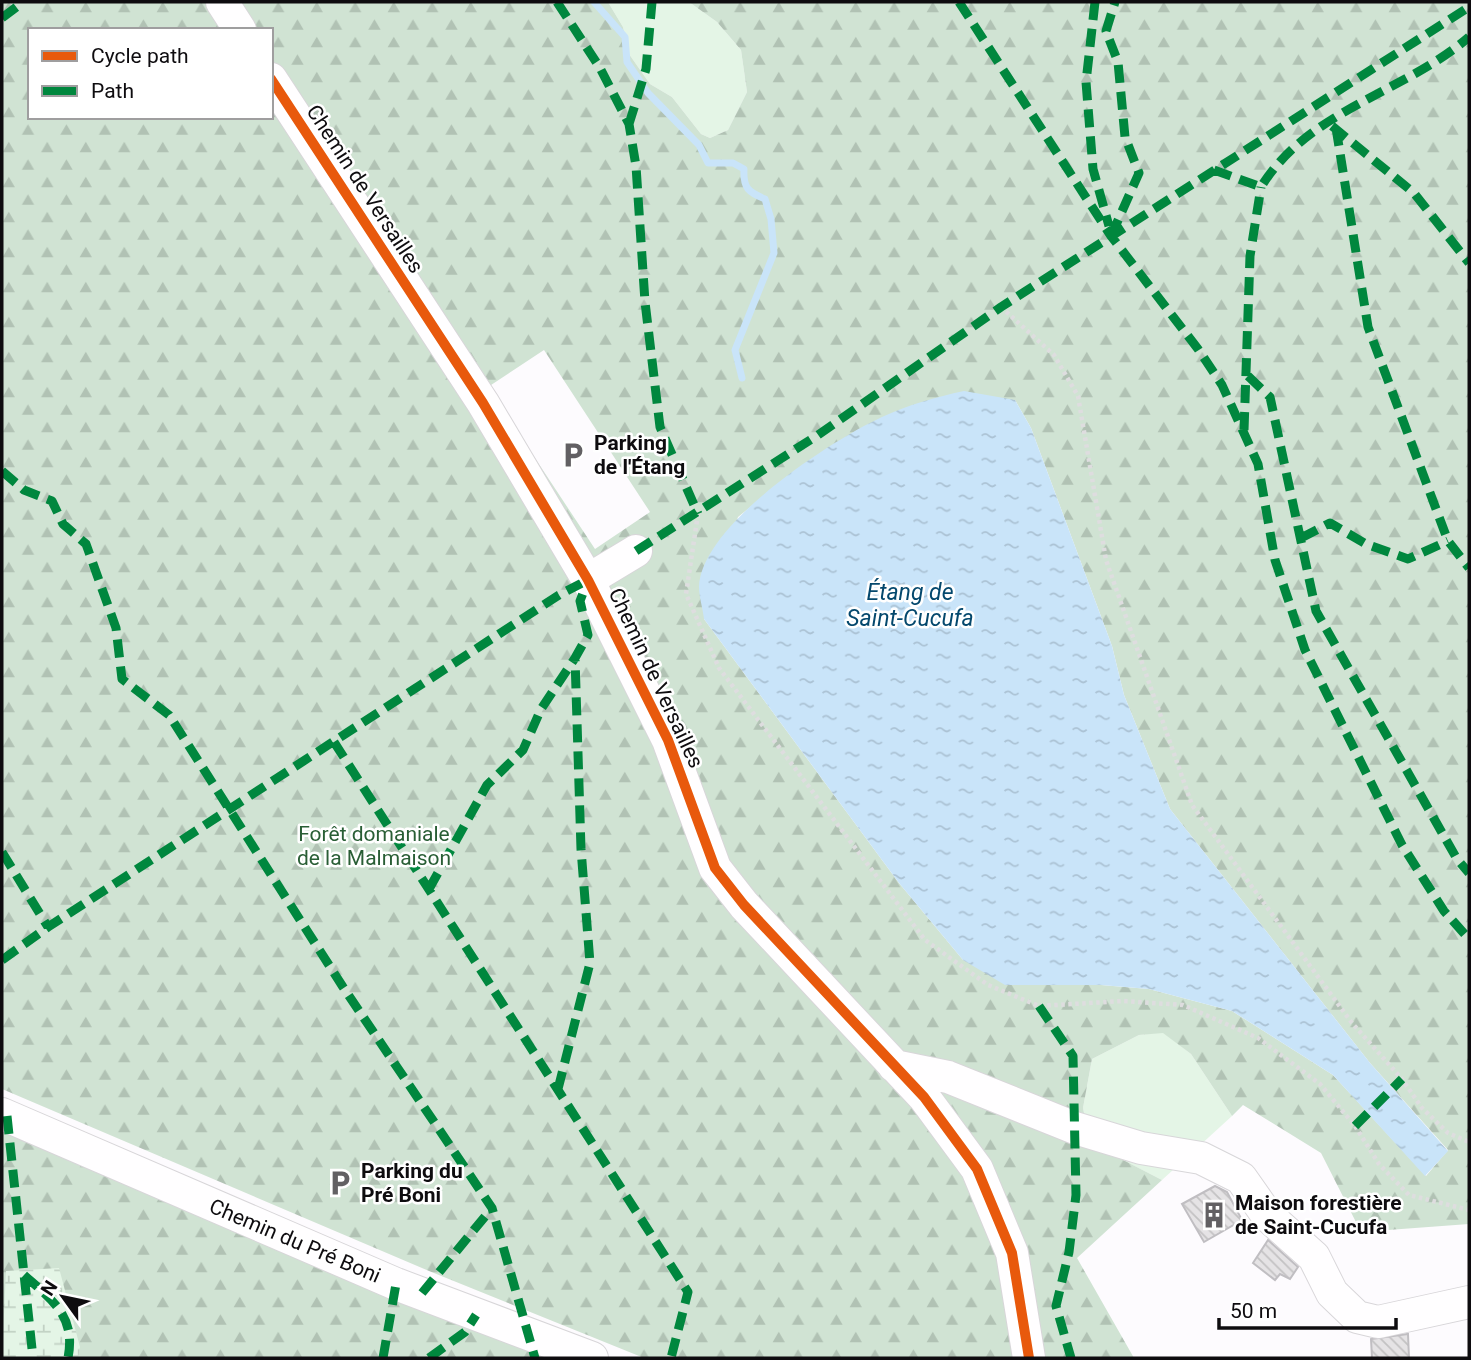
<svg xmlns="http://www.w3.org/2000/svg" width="1471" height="1360" font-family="Roboto,sans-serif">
  <defs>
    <pattern id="forest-firs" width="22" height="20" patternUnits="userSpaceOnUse" patternTransform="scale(1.75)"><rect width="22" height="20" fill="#d0e3d3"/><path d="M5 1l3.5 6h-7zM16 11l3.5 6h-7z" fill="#b1c2b4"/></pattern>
    <pattern id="wetland-marsh" width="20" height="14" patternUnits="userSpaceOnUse" patternTransform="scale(1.75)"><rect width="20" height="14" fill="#e4f5e6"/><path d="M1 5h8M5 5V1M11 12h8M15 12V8" fill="none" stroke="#c2d1c4"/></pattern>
    <pattern id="water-ripples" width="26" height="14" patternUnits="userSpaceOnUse" patternTransform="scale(1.75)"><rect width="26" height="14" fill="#c9e4f9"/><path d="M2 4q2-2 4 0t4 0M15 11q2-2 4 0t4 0" fill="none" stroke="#abc2d4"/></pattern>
    <pattern id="building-back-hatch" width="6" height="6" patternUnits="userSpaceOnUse" patternTransform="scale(1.75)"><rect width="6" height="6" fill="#e5e3e5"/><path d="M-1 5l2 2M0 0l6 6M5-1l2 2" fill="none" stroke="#c3c2c3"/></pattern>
  </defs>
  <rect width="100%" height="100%" fill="#fdfbfe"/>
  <path fill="#e4f5e6" d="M 608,2 L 689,2 L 717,22 L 741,50 L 747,92 L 728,130 L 710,138 L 701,134 L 672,97 L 650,84 L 629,54 L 623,27 Z
    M 1163,1032 L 1191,1054 L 1232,1116 L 1162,1180 L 1089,1143 L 1083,1108 L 1092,1059 L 1139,1035 Z"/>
  <path fill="url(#forest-firs)" fill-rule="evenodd" d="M 2,2 L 608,2 L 623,27 L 629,54 L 650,84 L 672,97 L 701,134 L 710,138 L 728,130 L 747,92 L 741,50 L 717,22 L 689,2 L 1469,2 L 1469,1224 L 1361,1232 L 1321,1153 L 1243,1105 L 1232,1116 L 1191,1054 L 1163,1033 L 1139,1035 L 1092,1059 L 1083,1108 L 1090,1143 L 1162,1180 L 1077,1258 L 1134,1358 L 644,1358 L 429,1271 L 2,1089 ZM 30,30 L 271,30 L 271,117 L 30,117 ZM 544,350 L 650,512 L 595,549 L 488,387 ZM 1015,400 L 1031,428 L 1112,646 L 1124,695 L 1170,809 L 1370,1063 L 1448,1150 L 1426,1176 L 1333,1075 L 1232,1011 L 1149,989 L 1101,985 L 963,960 L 899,883 L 704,619 L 738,517 L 790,475 L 859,429 Z
    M 2,1114 L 592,1358 L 2,1358 Z"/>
  <path fill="url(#wetland-marsh)" d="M 59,1268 L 80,1347 L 78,1358 L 2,1358 L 6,1271 Z"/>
  <path fill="url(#water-ripples)" d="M 964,391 L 1015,400 L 1031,428 L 1112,646 L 1124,695 L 1170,809 L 1370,1063 L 1448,1151 L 1425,1176 L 1333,1075 L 1232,1011 L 1149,989 L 1101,985 L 1005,985 L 963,960 L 899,883 L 704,619 C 703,609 699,597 699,587 C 701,525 830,441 882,417 C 908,405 936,397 964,391 Z"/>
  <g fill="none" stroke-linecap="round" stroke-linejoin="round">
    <path stroke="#c9e4f9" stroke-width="7" d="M 594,2 L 625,37 L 627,62 L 648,93 L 699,145 L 708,163 L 733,163 L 744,169 C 743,188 748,192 765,199 L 771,219 L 774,253 L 735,350 L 742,378"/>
  </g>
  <path fill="url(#building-back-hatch)" stroke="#c0bec2" stroke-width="2" d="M 1215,1186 L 1227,1192 L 1242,1220 L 1204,1242 L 1182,1204 Z
    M 1268,1240 L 1298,1267 L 1290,1279 L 1280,1274 L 1275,1280 L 1253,1263 Z
    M 1408,1334 L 1409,1358 L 1372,1358 L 1371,1339 Z"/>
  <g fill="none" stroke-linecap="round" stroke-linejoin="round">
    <g stroke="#d8d6d9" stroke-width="34">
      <path id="minor" d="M 222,2 L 240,30
        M 271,79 L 483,403 L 588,580 L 668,740 L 715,868 L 744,905 L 924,1097 L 977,1169 L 1012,1253 L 1029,1358
        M 588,580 L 636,551
        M 894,1066 L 948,1077 L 1075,1128 L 1141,1148 L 1201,1158 L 1241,1178 L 1267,1215 L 1314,1257 L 1332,1293 L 1357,1317 L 1378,1322 L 1469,1302
        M 2,1114 L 396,1284 L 592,1358"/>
    </g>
    <path stroke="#dedddf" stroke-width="4.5" stroke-dasharray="3.5 3.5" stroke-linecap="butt" d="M 1001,307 L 1054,355 L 1078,396 L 1106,560 L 1192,805 L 1352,1023 L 1402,1079 L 1422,1108 L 1448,1133 L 1469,1142
      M 698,514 L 686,594 L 719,668 L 925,940 L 988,985 L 1039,1006 L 1123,1001 L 1183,1005 L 1258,1038 L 1320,1084 L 1355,1126 L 1379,1164 L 1409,1195 L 1469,1210"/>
    <use href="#minor" stroke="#fffeff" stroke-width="32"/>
    <path stroke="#00873e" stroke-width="9" stroke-dasharray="18 9" stroke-linecap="butt" d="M 557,2 L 600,68 L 629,124 L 636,166 L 645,302 L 660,427 L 698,514
      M 959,2 L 1111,236 L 1198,349 L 1222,385 L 1258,464 L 1275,560 L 1305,650 L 1402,845 L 1444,911 L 1469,939
      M 1095,2 L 1086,82 L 1093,169 L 1109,226
      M 2,18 L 23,2
      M 629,124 L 646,69 L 652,2
      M 1332,126 L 1414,193 L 1469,263
      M 1336,128 L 1368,327 L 1448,541 L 1469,568
      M 1214,170 L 1261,187 C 1308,110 1404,93 1469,37
      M 1111,236 L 1139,173 L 1125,137 L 1118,62 L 1106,31 L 1115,2
      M 1248,376 L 1270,397 L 1316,611 L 1457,859 L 1469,873
      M 1244,430 L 1250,256 L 1261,187
      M 2,471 L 24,490 L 52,501 L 63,524 L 86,544 L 116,628 L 122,679 L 169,715 L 343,987 L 492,1208 L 535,1358
      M 1301,538 L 1330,523 L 1366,544 L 1408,559 L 1448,541
      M 636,551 L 818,435 L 1001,307 L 1469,7
      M 334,742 L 688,1292 L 671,1358
      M 2,852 L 48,927
      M 429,889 L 487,785 L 523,750 L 541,709 L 575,658
      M 2,960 L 48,927 L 559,595 L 588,580
      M 1039,1006 L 1073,1056 L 1076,1195 L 1069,1252 L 1056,1306 L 1071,1358
      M 558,1089 L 590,963 L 581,849 L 575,658 L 588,635 L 580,601 L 588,580
      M 7,1116 L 33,1358
      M 1355,1126 L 1402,1079
      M 24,1275 C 53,1301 76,1316 68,1358
      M 422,1293 L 492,1208
      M 383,1358 L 396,1284
      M 429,1358 L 465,1332 L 476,1315"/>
    <g stroke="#fff" stroke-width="15">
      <path id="cycleway" d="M 271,79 L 483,403 L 588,580 L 668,740 L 715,868 L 744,905 L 924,1097 L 977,1169 L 1012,1253 L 1029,1358"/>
    </g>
    <use href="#cycleway" stroke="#e8590c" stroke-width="10"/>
  </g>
  <defs>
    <g id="parking-bare" transform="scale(2.1)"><path d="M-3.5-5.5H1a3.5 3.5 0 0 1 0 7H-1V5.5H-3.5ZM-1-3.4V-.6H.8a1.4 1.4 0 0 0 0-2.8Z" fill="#626063" stroke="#fff" stroke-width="2.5" paint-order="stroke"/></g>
    <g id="building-bare" transform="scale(2.1)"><path d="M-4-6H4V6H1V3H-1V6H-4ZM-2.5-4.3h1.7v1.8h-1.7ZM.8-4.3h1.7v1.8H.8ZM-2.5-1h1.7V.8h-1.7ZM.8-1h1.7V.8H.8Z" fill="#626063" stroke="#fff" stroke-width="2.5" paint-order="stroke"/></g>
  </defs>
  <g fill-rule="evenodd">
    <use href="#parking-bare" x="573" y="455"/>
    <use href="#parking-bare" x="340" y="1183"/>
    <use href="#building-bare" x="1214" y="1215"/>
  </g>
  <g text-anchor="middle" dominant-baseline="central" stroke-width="5" stroke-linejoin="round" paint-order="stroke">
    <g font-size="21" fill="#0e0c0f" stroke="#fff">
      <text transform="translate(365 189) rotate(57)">Chemin de Versailles</text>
      <text transform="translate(656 678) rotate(65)">Chemin de Versailles</text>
      <text transform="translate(295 1241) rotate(23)">Chemin du Pré Boni</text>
    </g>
    <g font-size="21" font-weight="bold" fill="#0e0c0f" stroke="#fff" text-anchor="start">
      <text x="594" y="443">Parking<tspan x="594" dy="24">de l'Étang</tspan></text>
      <text x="361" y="1171">Parking du<tspan x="361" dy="24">Pré Boni</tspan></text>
      <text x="1235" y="1203">Maison forestière<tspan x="1235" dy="24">de Saint-Cucufa</tspan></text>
    </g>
    <g font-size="21" fill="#295e35" stroke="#fff">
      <text x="374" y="834">Forêt domaniale<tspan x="374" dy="24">de la Malmaison</tspan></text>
    </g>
    <g font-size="23" font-style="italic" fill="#04486d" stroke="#fff">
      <text x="910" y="592">Étang de<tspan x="910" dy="26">Saint-Cucufa</tspan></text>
    </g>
  </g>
  <rect width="1471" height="1360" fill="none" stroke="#0e0c0f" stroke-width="7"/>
  <rect x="28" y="28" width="245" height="91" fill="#ffffff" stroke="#9f9e9f" stroke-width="2"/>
  <rect x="42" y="51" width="35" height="10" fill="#e8590c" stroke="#9f9e9f" stroke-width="2"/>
  <text x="91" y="63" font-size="21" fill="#0e0c0f">Cycle path</text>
  <rect x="42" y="86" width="35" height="10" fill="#00873e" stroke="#9f9e9f" stroke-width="2"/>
  <text x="91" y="98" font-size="21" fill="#0e0c0f">Path</text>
  <g transform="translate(63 1297) rotate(303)" stroke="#ffffff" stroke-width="5" paint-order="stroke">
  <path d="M0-5L12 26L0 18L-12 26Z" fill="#0e0c0f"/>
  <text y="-10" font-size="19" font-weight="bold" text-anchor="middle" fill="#0e0c0f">N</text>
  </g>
  <path d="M1219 1318v10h177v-10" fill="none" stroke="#0e0c0f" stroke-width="3.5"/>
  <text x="1230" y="1318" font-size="21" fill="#0e0c0f" stroke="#ffffff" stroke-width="5" paint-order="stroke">50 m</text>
</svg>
